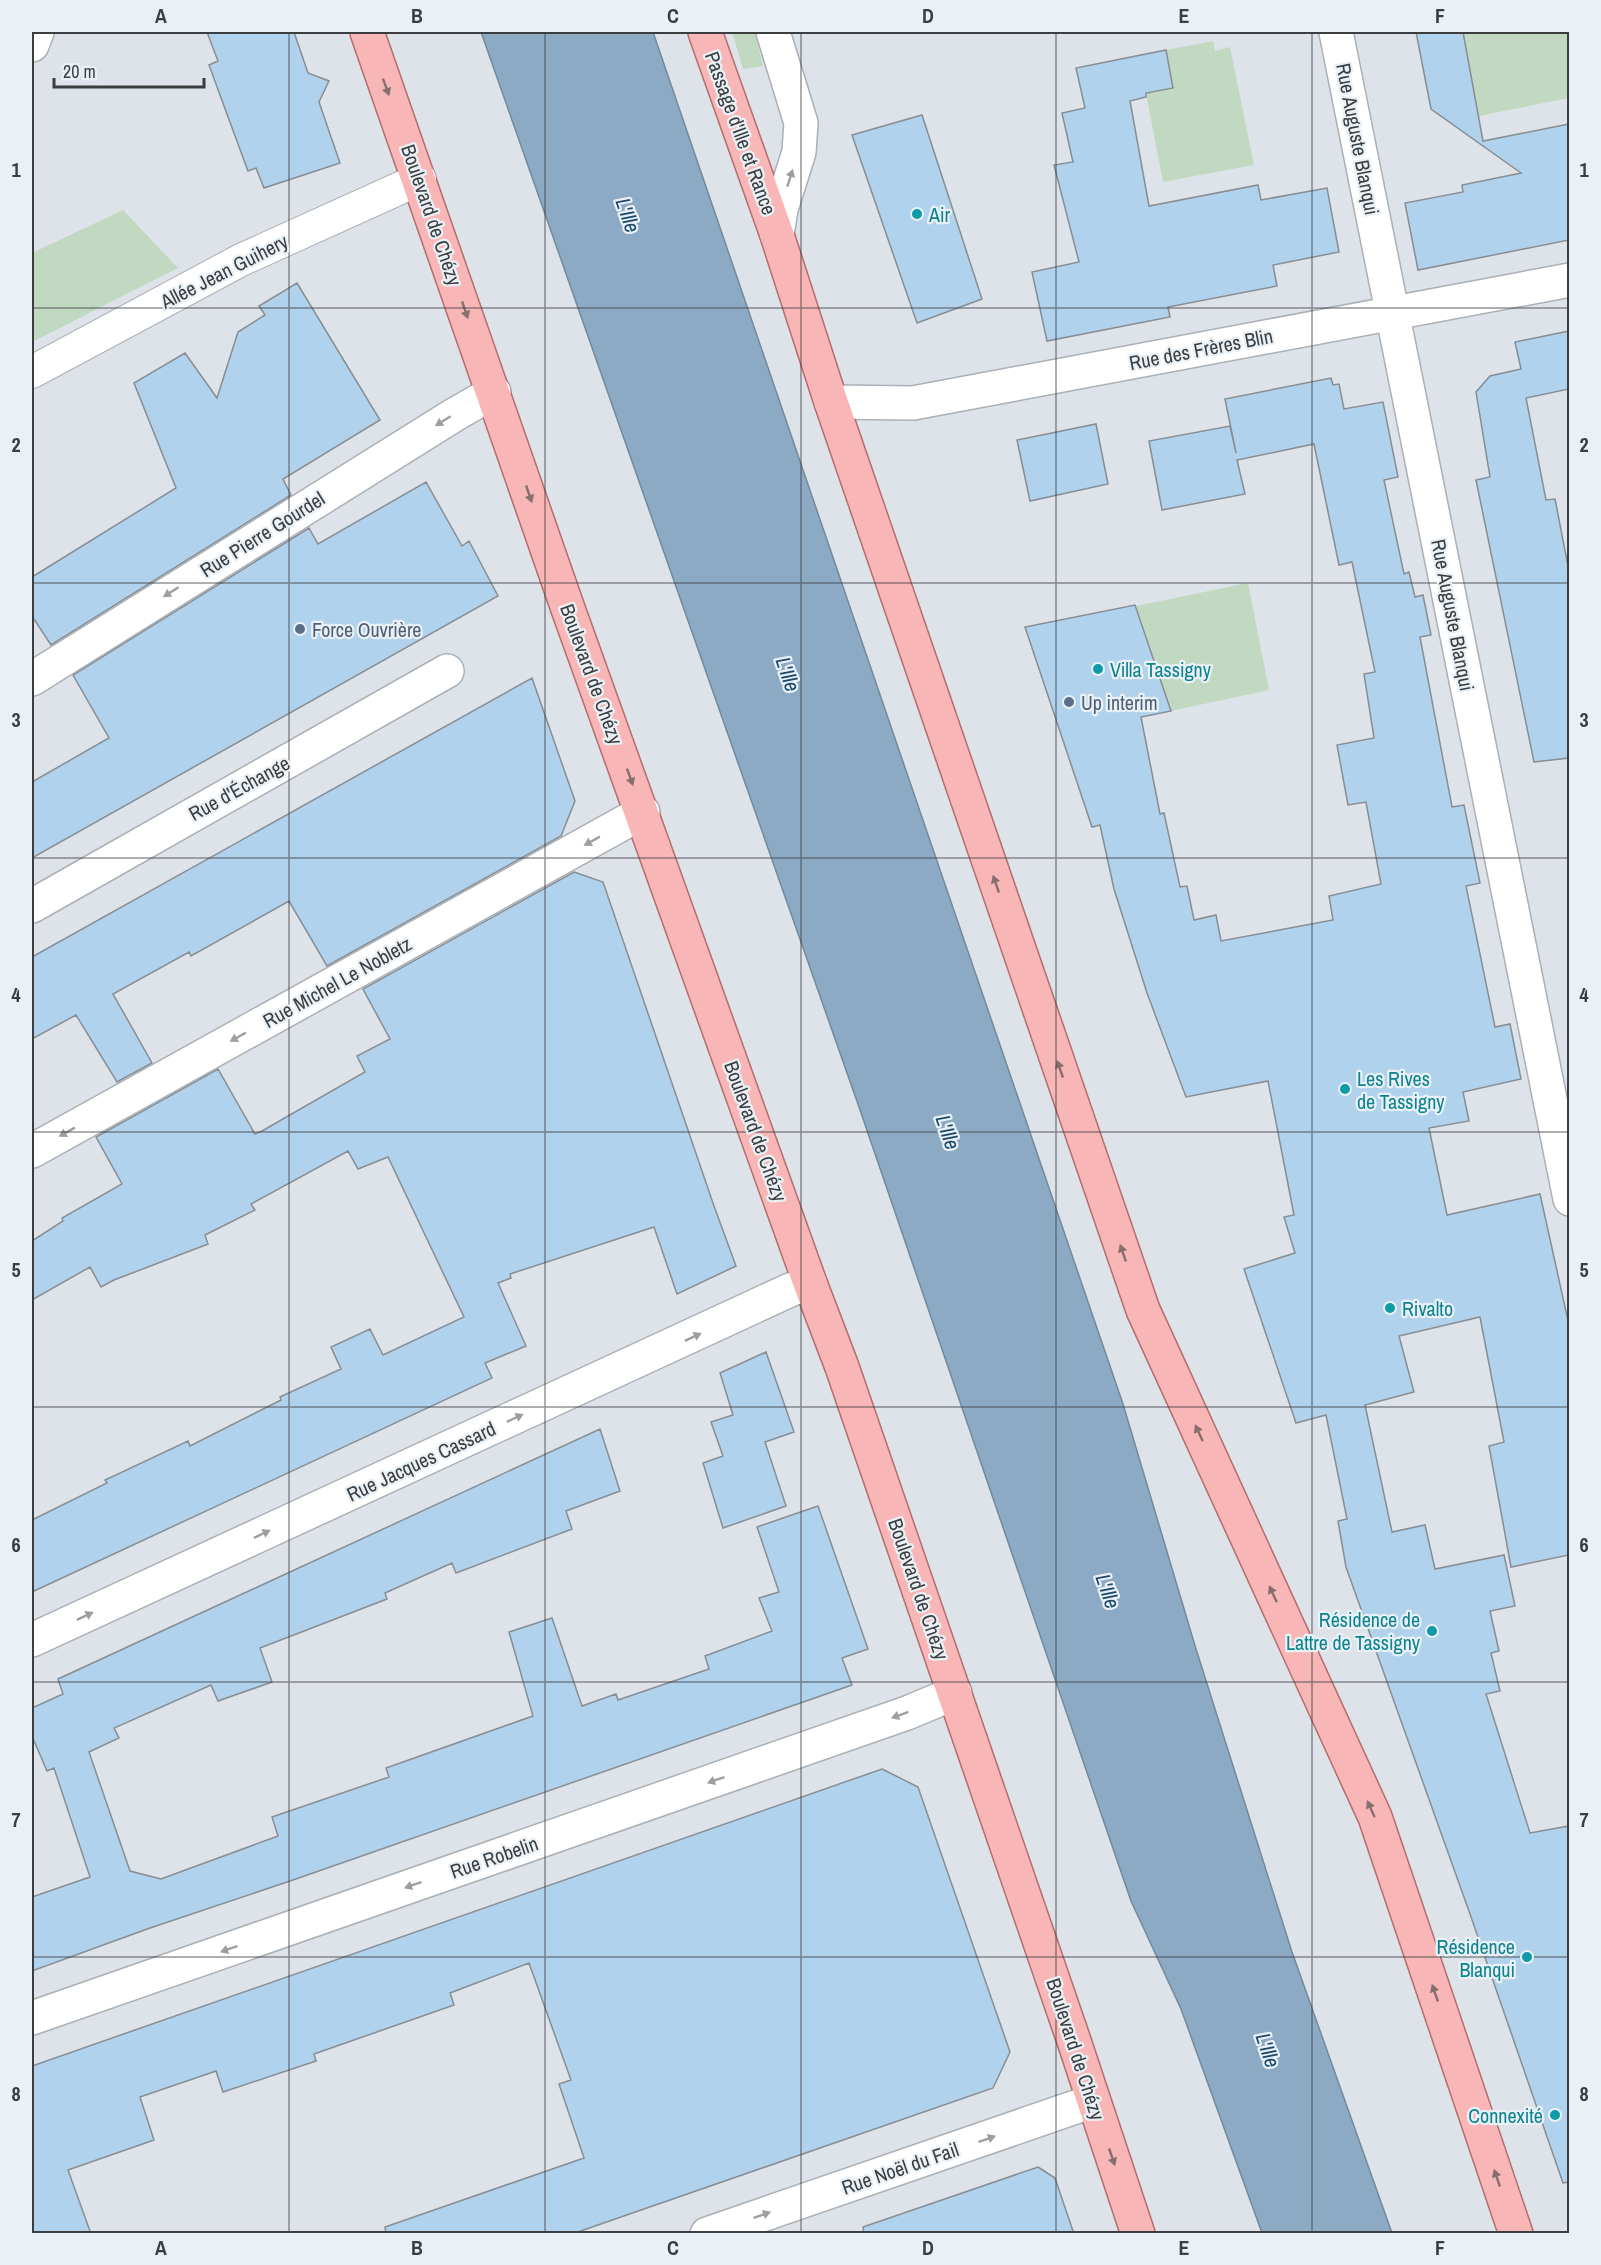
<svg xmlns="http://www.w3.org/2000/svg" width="1601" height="2265" font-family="'Archivo Narrow',sans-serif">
  <rect width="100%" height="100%" fill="#dde3e9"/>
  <path fill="#c1d9c0" d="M 732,32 L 755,32 L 763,66 L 743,69 Z
    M 1463,32 L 1569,32 L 1569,98 L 1479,116 Z
    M 1213,41 L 1215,51 L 1230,47 L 1254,165 L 1163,182 L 1146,93 L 1173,88 L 1166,50 Z
    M 123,210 L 178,268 L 32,342 L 32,253 Z
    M 1248,583 L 1269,690 L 1171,711 L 1136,606 Z"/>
  <path fill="#8caac4" stroke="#74899c" stroke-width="1.5" d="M 481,32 L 653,32 L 1123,1404 L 1196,1649 L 1292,1952 L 1392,2233 L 1262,2233 L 1181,2009 L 1131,1901 L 859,1107 Z"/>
  <path fill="#b1d2ec" stroke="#878d92" stroke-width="1.5" d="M 207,32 L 294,32 L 308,73 L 329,81 L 319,102 L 340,163 L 264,188 L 256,168 L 248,171 L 224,106 L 209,65 L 218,61 Z
    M 1416,32 L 1463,32 L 1483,141 L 1569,124 L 1569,240 L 1418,270 L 1405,203 L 1463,192 L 1462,185 L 1521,173 L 1431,109 Z
    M 1166,50 L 1173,88 L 1146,93 L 1146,97 L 1130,101 L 1149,206 L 1258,185 L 1261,200 L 1327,188 L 1339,252 L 1273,265 L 1277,286 L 1168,307 L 1170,317 L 1047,341 L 1032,272 L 1079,262 L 1054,165 L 1073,162 L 1062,113 L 1085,108 L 1076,68 Z
    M 922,115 L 982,299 L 917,323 L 852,135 Z
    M 297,283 L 380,420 L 283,479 L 291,495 L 51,645 L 32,616 L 32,577 L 176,488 L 134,383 L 185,353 L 217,398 L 238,332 L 265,315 L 259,306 Z
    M 1569,331 L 1569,389 L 1526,398 L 1546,500 L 1555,499 L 1569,571 L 1569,758 L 1534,762 L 1476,480 L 1490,477 L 1476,392 L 1490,376 L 1521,369 L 1515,342 Z
    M 1331,378 L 1333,385 L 1339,384 L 1344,409 L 1383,402 L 1398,477 L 1384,480 L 1404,574 L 1409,572 L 1415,597 L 1423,595 L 1431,635 L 1420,637 L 1452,807 L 1464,805 L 1480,883 L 1466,886 L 1495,1027 L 1510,1024 L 1521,1079 L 1463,1092 L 1469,1121 L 1429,1128 L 1447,1215 L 1540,1194 L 1569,1325 L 1569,1555 L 1511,1567 L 1489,1446 L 1504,1442 L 1480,1317 L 1399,1336 L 1414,1392 L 1365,1405 L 1392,1532 L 1425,1525 L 1435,1569 L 1504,1555 L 1515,1606 L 1490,1611 L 1499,1651 L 1491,1653 L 1500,1691 L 1486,1694 L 1530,1833 L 1569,1826 L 1569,2182 L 1563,2183 L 1470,1914 L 1346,1567 L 1338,1521 L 1347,1519 L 1326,1415 L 1296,1423 L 1244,1269 L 1295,1253 L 1284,1217 L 1294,1215 L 1268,1081 L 1186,1097 L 1147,993 L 1114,889 L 1100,825 L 1092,827 L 1025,627 L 1135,605 L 1171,711 L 1141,717 L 1160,814 L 1164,813 L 1180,887 L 1187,886 L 1194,920 L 1216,915 L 1221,941 L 1333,920 L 1329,896 L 1381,884 L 1366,802 L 1348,805 L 1337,745 L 1374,738 L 1364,674 L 1375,672 L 1352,562 L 1339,565 L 1314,444 L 1237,460 L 1245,494 L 1162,510 L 1149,441 L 1230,426 L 1236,453 L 1225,399 Z
    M 1096,424 L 1108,484 L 1030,501 L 1017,440 Z
    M 426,482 L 462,546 L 469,541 L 498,596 L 32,858 L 32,782 L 109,738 L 73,675 L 309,528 L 318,544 Z
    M 532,678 L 575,801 L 561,836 L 327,966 L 289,901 L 191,956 L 189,952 L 113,994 L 152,1063 L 117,1082 L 76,1015 L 32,1039 L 32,957 Z
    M 574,872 L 603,882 L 714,1206 L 736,1266 L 677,1294 L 654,1227 L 510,1274 L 511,1278 L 498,1283 L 526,1346 L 485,1363 L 492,1378 L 32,1592 L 32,1520 L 107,1483 L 105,1480 L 188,1441 L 190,1446 L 281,1400 L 280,1397 L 341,1369 L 331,1347 L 370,1329 L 383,1355 L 464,1317 L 388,1157 L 358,1169 L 348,1151 L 251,1204 L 255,1210 L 205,1235 L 208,1244 L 114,1280 L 101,1287 L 90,1267 L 32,1300 L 32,1241 L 63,1221 L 62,1218 L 122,1184 L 96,1137 L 218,1069 L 255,1134 L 262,1131 L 365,1072 L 357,1056 L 390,1039 L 363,989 Z
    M 766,1352 L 794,1432 L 765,1442 L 786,1506 L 723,1528 L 703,1463 L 723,1456 L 711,1422 L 733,1415 L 720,1373 Z
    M 600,1429 L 620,1491 L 566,1511 L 572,1529 L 456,1573 L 452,1563 L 385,1593 L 387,1599 L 260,1648 L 272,1682 L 218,1701 L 211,1685 L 114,1728 L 119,1738 L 89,1752 L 130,1871 L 161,1879 L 278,1836 L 272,1817 L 389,1777 L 386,1768 L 533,1716 L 509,1632 L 552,1618 L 582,1706 L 616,1694 L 618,1700 L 709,1669 L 705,1656 L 772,1631 L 759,1598 L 779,1592 L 757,1527 L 818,1506 L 868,1649 L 842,1658 L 852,1685 L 293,1880 L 150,1928 L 32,1971 L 32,1897 L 90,1877 L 54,1768 L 47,1771 L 32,1736 L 32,1708 L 63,1694 L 58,1679 Z
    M 882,1769 L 918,1787 L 1010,2052 L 993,2088 L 572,2234 L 386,2234 L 385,2227 L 584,2158 L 559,2084 L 571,2080 L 529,1963 L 450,1993 L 454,2005 L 314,2054 L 316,2061 L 223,2092 L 216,2071 L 140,2097 L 154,2140 L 68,2170 L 91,2234 L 32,2234 L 32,2066 Z
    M 1038,2167 L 1055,2178 L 1074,2234 L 864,2234 L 863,2227 Z"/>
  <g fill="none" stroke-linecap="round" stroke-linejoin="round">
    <g stroke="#aab0b5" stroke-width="34">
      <path id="pedestrian" d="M 32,372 L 241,260 L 420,179"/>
    </g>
    <g stroke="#aab0b5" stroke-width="36">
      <path id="minor" d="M 1336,32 L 1570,1199
        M 32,45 L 37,32
        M 831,402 L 913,403 L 1570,280
        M 32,679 L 454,415 L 494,392
        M 32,906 L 447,671
        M 32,1151 L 643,812
        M 32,1640 L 790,1290 L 810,1283
        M 32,2018 L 907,1713 L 955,1693
        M 707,2234 L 1093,2101"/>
    </g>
    <g stroke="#aab0b5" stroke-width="36">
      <path id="secondary" d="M 773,32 L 801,123 L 799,152 L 781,209 L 777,235"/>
    </g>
    <g stroke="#b36d6c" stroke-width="36">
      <path id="primary" d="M 367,32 L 567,606 L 810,1283 L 842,1367 L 1074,2041 L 1138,2234
        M 705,32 L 777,235 L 831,402 L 1143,1310 L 1375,1817 L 1516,2234"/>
    </g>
    <use href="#pedestrian" stroke="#fff" stroke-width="32"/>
    <use href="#minor" stroke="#fff" stroke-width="33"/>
    <use href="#secondary" stroke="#fff" stroke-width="33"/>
    <use href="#primary" stroke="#f8b7b6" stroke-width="33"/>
  </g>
  <defs><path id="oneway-solid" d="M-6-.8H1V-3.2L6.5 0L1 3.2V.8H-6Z" transform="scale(1.5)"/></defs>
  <g fill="#876e6f">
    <use href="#oneway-solid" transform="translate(386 87) rotate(70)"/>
    <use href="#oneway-solid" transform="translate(465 310) rotate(71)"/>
    <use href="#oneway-solid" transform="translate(529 494) rotate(71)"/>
    <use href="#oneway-solid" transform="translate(630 777) rotate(70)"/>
    <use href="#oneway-solid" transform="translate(996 884) rotate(-109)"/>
    <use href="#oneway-solid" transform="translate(1060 1069) rotate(-109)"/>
    <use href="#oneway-solid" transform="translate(1123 1253) rotate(-109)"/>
    <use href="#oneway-solid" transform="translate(1199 1433) rotate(-115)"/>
    <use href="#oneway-solid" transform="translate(1273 1594) rotate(-115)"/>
    <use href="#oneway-solid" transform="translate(1371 1809) rotate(-114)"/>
    <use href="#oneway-solid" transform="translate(1435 1993) rotate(-109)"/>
    <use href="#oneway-solid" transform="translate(1112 2157) rotate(71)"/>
    <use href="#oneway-solid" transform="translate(1497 2178) rotate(-109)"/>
  </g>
  <g fill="#9d9e9f">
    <use href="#oneway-solid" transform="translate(790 178) rotate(-72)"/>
    <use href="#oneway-solid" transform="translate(443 421) rotate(148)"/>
    <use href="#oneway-solid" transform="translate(171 592) rotate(148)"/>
    <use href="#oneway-solid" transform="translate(592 841) rotate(151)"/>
    <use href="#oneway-solid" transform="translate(238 1037) rotate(151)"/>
    <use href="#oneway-solid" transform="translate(67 1132) rotate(151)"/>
    <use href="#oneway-solid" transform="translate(693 1337) rotate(-25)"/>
    <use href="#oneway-solid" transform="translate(515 1418) rotate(-25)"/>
    <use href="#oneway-solid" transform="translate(262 1534) rotate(-25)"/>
    <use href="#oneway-solid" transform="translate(85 1616) rotate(-25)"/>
    <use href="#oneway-solid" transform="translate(900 1715) rotate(160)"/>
    <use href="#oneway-solid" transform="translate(716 1780) rotate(161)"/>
    <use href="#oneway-solid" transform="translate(413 1885) rotate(161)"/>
    <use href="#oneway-solid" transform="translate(229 1949) rotate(161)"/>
    <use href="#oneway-solid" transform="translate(987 2139) rotate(-19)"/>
    <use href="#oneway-solid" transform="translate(762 2215) rotate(-19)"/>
  </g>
  <path fill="none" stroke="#3b3d3f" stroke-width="1.5" stroke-opacity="0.55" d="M 289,32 L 289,2234M 545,32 L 545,2234M 801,32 L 801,2234M 1056,32 L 1056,2234M 1312,32 L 1312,2234M 32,308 L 1570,308M 32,583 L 1570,583M 32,858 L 1570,858M 32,1132 L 1570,1132M 32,1407 L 1570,1407M 32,1682 L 1570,1682M 32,1957 L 1570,1957"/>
  <g fill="#0f9aa8" stroke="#eaf1f6" stroke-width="2">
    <circle cx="917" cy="214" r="6"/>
    <circle cx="1098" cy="669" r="6"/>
    <circle cx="1345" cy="1089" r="6"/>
    <circle cx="1390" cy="1308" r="6"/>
    <circle cx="1432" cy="1631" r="6"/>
    <circle cx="1527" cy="1957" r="6"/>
    <circle cx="1555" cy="2115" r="6"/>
  </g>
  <g fill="#5c6f8a" stroke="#eaf1f6" stroke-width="2">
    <circle cx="300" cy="629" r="6"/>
    <circle cx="1069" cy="702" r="6"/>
  </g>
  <g text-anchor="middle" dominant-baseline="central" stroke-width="4.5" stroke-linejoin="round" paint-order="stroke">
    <g font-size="20" fill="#3b3d3f" stroke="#eaf1f6">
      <text transform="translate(741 133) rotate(70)">Passage d'Ille et Rance</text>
      <text transform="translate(1358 139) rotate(79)">Rue Auguste Blanqui</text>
      <text transform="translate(432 215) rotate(71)">Boulevard de Chézy</text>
      <text transform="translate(224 271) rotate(-27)">Allée Jean Guihery</text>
      <text transform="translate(1201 349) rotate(-11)">Rue des Frères Blin</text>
      <text transform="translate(262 534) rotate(-32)">Rue Pierre Gourdel</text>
      <text transform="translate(1453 615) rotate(79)">Rue Auguste Blanqui</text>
      <text transform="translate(592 674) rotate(70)">Boulevard de Chézy</text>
      <text transform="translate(239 788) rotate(-29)">Rue d'Échange</text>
      <text transform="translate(337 982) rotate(-29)">Rue Michel Le Nobletz</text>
      <text transform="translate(756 1131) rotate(70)">Boulevard de Chézy</text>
      <text transform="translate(421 1461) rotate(-25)">Rue Jacques Cassard</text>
      <text transform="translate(919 1589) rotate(71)">Boulevard de Chézy</text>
      <text transform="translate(494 1857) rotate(-19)">Rue Robelin</text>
      <text transform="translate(1076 2049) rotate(72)">Boulevard de Chézy</text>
      <text transform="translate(900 2168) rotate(-19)">Rue Noël du Fail</text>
    </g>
    <g font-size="20" fill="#0d838f" stroke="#eaf1f6" text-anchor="start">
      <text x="929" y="214">Air</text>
      <text x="1110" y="669">Villa Tassigny</text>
      <text x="1357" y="1078">Les Rives<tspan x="1357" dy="23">de Tassigny</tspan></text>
      <text x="1402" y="1308">Rivalto</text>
      <text x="1420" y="1619" text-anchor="end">Résidence de<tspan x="1420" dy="23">Lattre de Tassigny</tspan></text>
      <text x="1515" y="1946" text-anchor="end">Résidence<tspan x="1515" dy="23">Blanqui</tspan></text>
      <text x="1543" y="2115" text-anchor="end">Connexité</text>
    </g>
    <g font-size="20" fill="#4e5e75" stroke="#eaf1f6" text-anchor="start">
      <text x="312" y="629">Force Ouvrière</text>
      <text x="1081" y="702">Up interim</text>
    </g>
    <g font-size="21" font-style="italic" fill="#19486d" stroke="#eaf1f6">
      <text transform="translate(628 215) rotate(71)">L'Ille</text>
      <text transform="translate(788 674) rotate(71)">L'Ille</text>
      <text transform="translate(948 1132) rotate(71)">L'Ille</text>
      <text transform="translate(1108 1591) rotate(71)">L'Ille</text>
      <text transform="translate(1268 2050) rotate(71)">L'Ille</text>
    </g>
  </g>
  <rect width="1601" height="2265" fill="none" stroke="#eaf1f6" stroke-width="66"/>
  <path d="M54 78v9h150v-9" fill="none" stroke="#3b3d3f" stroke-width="3"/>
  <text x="63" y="78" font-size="18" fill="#3b3d3f" stroke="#eaf1f6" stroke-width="4.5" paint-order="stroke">20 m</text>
  <rect x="33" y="33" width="1535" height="2199" fill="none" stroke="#3b3d3f" stroke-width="2"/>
  <g font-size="20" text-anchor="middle" font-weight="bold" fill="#3b3d3f">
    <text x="161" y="23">A</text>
    <text x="417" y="23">B</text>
    <text x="673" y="23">C</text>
    <text x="928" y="23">D</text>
    <text x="1184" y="23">E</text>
    <text x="1440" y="23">F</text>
    <text x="16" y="177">1</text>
    <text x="1584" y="177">1</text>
    <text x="16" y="452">2</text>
    <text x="1584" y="452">2</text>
    <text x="16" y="727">3</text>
    <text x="1584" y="727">3</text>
    <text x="16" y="1002">4</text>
    <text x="1584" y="1002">4</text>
    <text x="16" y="1277">5</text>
    <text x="1584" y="1277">5</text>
    <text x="16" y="1552">6</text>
    <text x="1584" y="1552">6</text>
    <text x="16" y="1827">7</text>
    <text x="1584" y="1827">7</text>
    <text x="16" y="2101">8</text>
    <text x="1584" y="2101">8</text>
    <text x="161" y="2255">A</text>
    <text x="417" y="2255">B</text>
    <text x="673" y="2255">C</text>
    <text x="928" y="2255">D</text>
    <text x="1184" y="2255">E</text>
    <text x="1440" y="2255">F</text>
  </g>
</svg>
